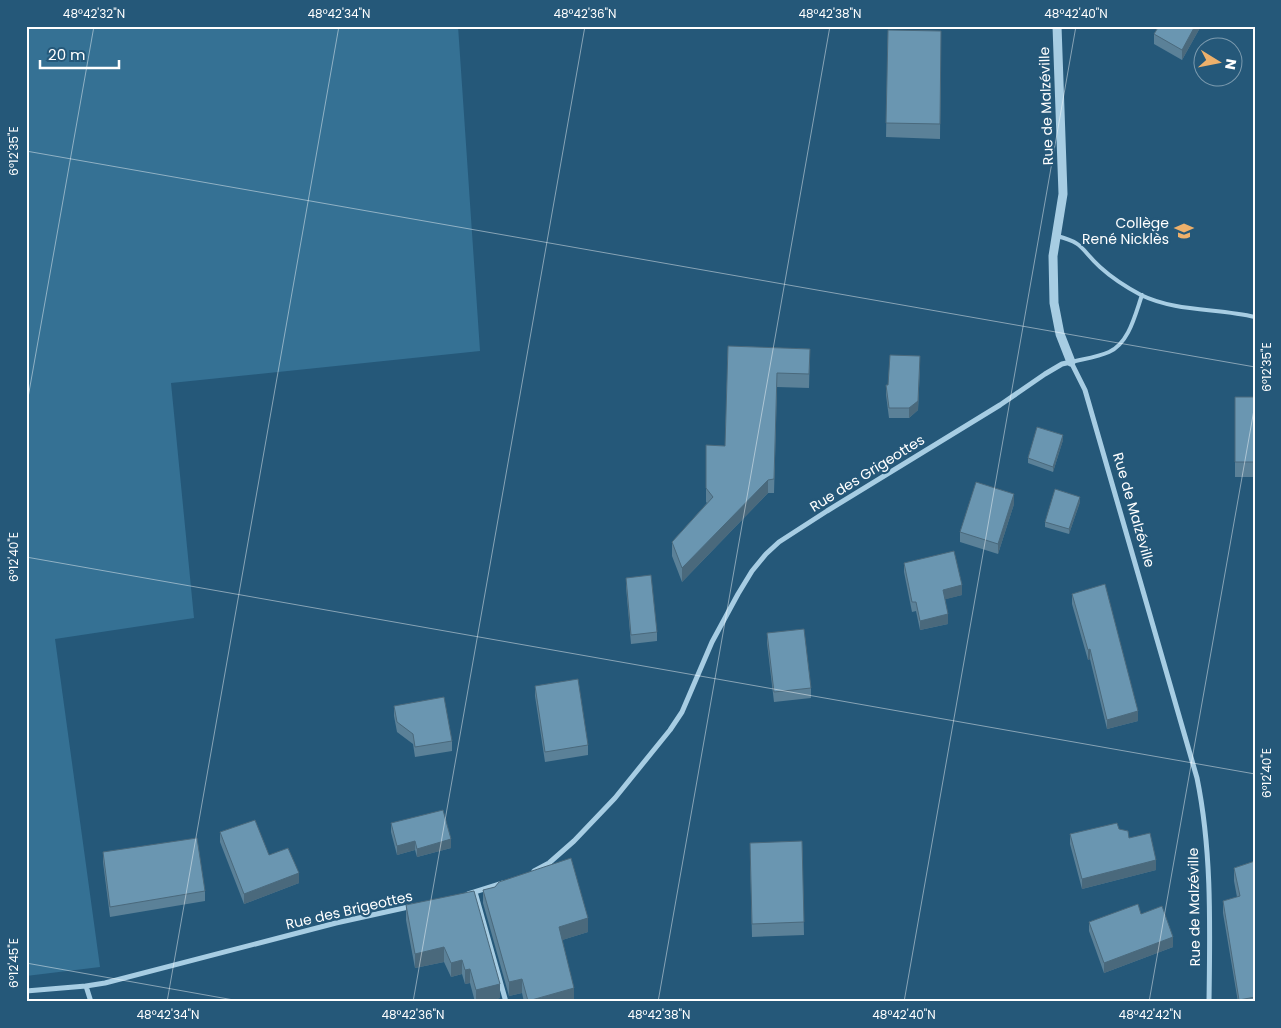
<svg xmlns="http://www.w3.org/2000/svg" width="1281" height="1028" font-family="Poppins,sans-serif">
  <rect width="100%" height="100%" fill="#255879"/>
  <path fill="#357194" d="M 26,26 L 458,26 L 480,351 L 171,383 L 194,618 L 55,639 L 100,967 L 26,976 Z"/>
  <g fill="none" stroke-linecap="round" stroke-linejoin="round">
    <path stroke="#a7cde3" stroke-width="4" d="M 1057,236 C 1085,243 1081,250 1100,267 C 1112,278 1126,287 1141,295 C 1176,312 1218,308 1255,317
      M 1071,362 C 1083,359 1098,357 1109,352 C 1129,343 1135,315 1142,295"/>
    <path stroke="#a7cde3" stroke-width="5" d="M 534,871 L 549,863 L 574,841 L 615,798 L 670,730 L 682,712 L 712,642 L 738,594 L 752,571 L 766,554 L 779,542 L 827,511 L 1000,405 L 1045,374 L 1062,364 L 1071,362 L 1085,390 L 1197,778 C 1212,851 1210,927 1209,1002
      M 475,892 L 506,1002
      M 468,894 L 503,883
      M 86,986 L 91,1002
      M 26,991 L 86,986 L 105,983 L 336,923 L 413,906"/>
    <path stroke="#a7cde3" stroke-width="9" d="M 1057,26 L 1063,194 L 1053,256 L 1054,303 L 1060,334 L 1071,362"/>
  </g>
  <path fill="#5b8198" d="M 1159,26 L 1201,26 L 1182,60 L 1154,44 L 1154,34 Z
    M 888,30 L 941,31 L 940,139 L 886,137 Z
    M 728,346 L 810,349 L 809,388 L 777,387 L 774,493 L 768,493 L 682,582 L 672,556 L 672,542 L 707,503 L 706,502 L 706,445 L 725,446 Z
    M 920,366 L 918,410 L 909,418 L 889,418 L 886,395 L 886,385 L 888,385 Z
    M 1235,397 L 1255,397 L 1255,477 L 1235,477 Z
    M 1063,440 L 1053,472 L 1028,463 L 1028,458 Z
    M 1080,502 L 1069,534 L 1045,527 L 1045,522 Z
    M 1014,504 L 998,554 L 960,542 L 960,532 Z
    M 904,563 L 962,595 L 945,599 L 948,624 L 920,630 L 916,611 L 912,612 L 904,572 Z
    M 626,578 L 657,632 L 657,641 L 631,644 L 626,587 Z
    M 1072,594 L 1138,721 L 1107,729 L 1090,659 L 1088,660 L 1072,604 Z
    M 767,633 L 811,688 L 811,698 L 774,702 L 767,643 Z
    M 535,686 L 588,745 L 588,755 L 545,762 L 535,696 Z
    M 394,706 L 452,741 L 452,751 L 415,757 L 413,744 L 397,732 L 394,716 Z
    M 391,823 L 451,848 L 417,857 L 415,850 L 397,855 L 391,832 Z
    M 1119,829 L 1129,838 L 1156,870 L 1082,889 L 1070,844 L 1070,834 Z
    M 220,832 L 269,855 L 299,883 L 244,904 L 220,842 Z
    M 802,841 L 804,935 L 752,937 L 750,855 Z
    M 103,852 L 205,891 L 205,901 L 110,917 L 103,862 Z
    M 1255,861 L 1255,1002 L 1238,1002 L 1223,913 L 1223,901 L 1237,897 L 1234,881 L 1234,868 Z
    M 483,890 L 588,932 L 562,940 L 574,1002 L 524,1002 L 522,993 L 509,996 L 483,903 Z
    M 406,905 L 500,998 L 486,1002 L 475,1002 L 470,983 L 465,984 L 462,974 L 451,977 L 444,962 L 415,968 L 406,920 Z
    M 1141,914 L 1173,947 L 1104,973 L 1089,931 L 1089,922 Z"/>
  <path fill="#4a697c" d="M 1195,26 L 1201,26 L 1182,60 L 1182,50 Z
    M 920,356 L 918,410 L 909,418 L 909,408 Z
    M 1063,435 L 1063,440 L 1053,472 L 1053,467 Z
    M 768,480 L 768,493 L 682,582 L 682,568 Z
    M 1014,494 L 1014,504 L 998,554 L 998,544 Z
    M 1080,497 L 1080,502 L 1069,534 L 1069,529 Z
    M 962,585 L 962,595 L 943,600 L 943,590 Z
    M 948,614 L 948,624 L 920,630 L 920,621 Z
    M 1090,649 L 1090,659 L 1088,660 L 1088,650 Z
    M 1138,711 L 1138,721 L 1107,729 L 1107,720 Z
    M 451,839 L 451,848 L 417,857 L 417,849 Z
    M 415,841 L 415,850 L 397,855 L 397,846 Z
    M 1156,860 L 1156,870 L 1082,889 L 1082,879 Z
    M 299,873 L 299,883 L 244,904 L 244,894 Z
    M 588,918 L 588,932 L 559,941 L 559,927 Z
    M 1173,937 L 1173,947 L 1104,973 L 1104,963 Z
    M 444,947 L 444,962 L 415,968 L 415,954 Z
    M 462,960 L 462,974 L 451,977 L 451,963 Z
    M 470,969 L 470,983 L 465,984 L 465,970 Z
    M 522,979 L 522,993 L 509,996 L 509,982 Z
    M 500,984 L 500,998 L 486,1002 L 476,1002 L 476,990 Z
    M 574,988 L 574,1002 L 528,1002 L 528,1001 Z"/>
  <path fill="#6a96b1" stroke="#4a697c" d="M 1159,26 L 1195,26 L 1182,50 L 1154,34 Z
    M 888,30 L 941,31 L 940,124 L 886,123 Z
    M 728,346 L 810,349 L 809,374 L 777,373 L 774,479 L 768,480 L 682,568 L 672,542 L 713,497 L 706,488 L 706,445 L 725,446 Z
    M 890,355 L 920,356 L 918,401 L 909,408 L 889,408 L 886,385 L 888,385 Z
    M 1235,397 L 1255,397 L 1255,462 L 1235,462 Z
    M 1037,427 L 1063,435 L 1053,467 L 1028,458 Z
    M 976,482 L 1014,494 L 998,544 L 960,532 Z
    M 1055,489 L 1080,497 L 1069,529 L 1045,522 Z
    M 954,551 L 962,585 L 943,590 L 948,614 L 920,621 L 916,602 L 912,602 L 904,563 Z
    M 651,575 L 657,632 L 631,635 L 626,578 Z
    M 1105,584 L 1138,711 L 1107,720 L 1090,649 L 1088,650 L 1072,594 Z
    M 804,629 L 811,688 L 774,692 L 767,633 Z
    M 578,679 L 588,745 L 545,752 L 535,686 Z
    M 444,697 L 452,741 L 415,747 L 413,734 L 397,722 L 394,706 Z
    M 443,810 L 451,839 L 417,849 L 415,841 L 397,846 L 391,823 Z
    M 255,820 L 269,855 L 288,848 L 299,873 L 244,894 L 220,832 Z
    M 1117,823 L 1119,829 L 1128,831 L 1129,838 L 1150,833 L 1156,860 L 1082,879 L 1070,834 Z
    M 197,838 L 205,891 L 110,907 L 103,852 Z
    M 802,841 L 804,922 L 752,924 L 750,843 Z
    M 571,858 L 588,918 L 559,927 L 574,988 L 528,1001 L 522,979 L 509,982 L 483,890 L 495,887 L 499,882 Z
    M 1255,861 L 1255,997 L 1239,1000 L 1223,901 L 1240,896 L 1234,868 Z
    M 474,891 L 500,984 L 476,990 L 470,969 L 465,970 L 462,960 L 451,963 L 444,947 L 415,954 L 406,905 Z
    M 1138,904 L 1141,914 L 1162,906 L 1173,937 L 1104,963 L 1089,922 Z"/>
  <path fill="none" stroke="#fff" stroke-width="1" stroke-opacity="0.45" d="M 26,151 L 1255,367M 26,409 L 94,26M 26,557 L 1255,774M 26,963 L 245,1002M 167,1002 L 339,26M 413,1002 L 585,26M 658,1002 L 830,26M 904,1002 L 1076,26M 1149,1002 L 1255,404"/>
  <defs>
    <g id="school-bare" transform="scale(1.5)"><path d="M0-5L7-2L0 1L-7-2ZM-4 1L0 2.5L4 1V4Q0 6-4 4Z" fill="#edb06b" stroke="#255879" stroke-width="2.5" paint-order="stroke"/></g>
  </defs>
  <g fill-rule="evenodd">
    <use href="#school-bare" x="1184" y="231"/>
  </g>
  <g text-anchor="middle" dominant-baseline="central" stroke-width="4.5" stroke-linejoin="round" paint-order="stroke">
    <g font-size="14" fill="#fff" stroke="#255879">
      <text transform="translate(1046 106) rotate(-92)">Rue de Malzéville</text>
      <text transform="translate(867 473) rotate(-32)">Rue des Grigeottes</text>
      <text transform="translate(1134 510) rotate(74)">Rue de Malzéville</text>
      <text transform="translate(1194 907) rotate(-91)">Rue de Malzéville</text>
      <text transform="translate(349 910) rotate(-13)">Rue des Brigeottes</text>
    </g>
    <g font-size="14" fill="#fff" stroke="#255879" text-anchor="end">
      <text x="1169" y="223">Collège<tspan x="1169" dy="16">René Nicklès</tspan></text>
    </g>
  </g>
  <rect width="1281" height="1028" fill="none" stroke="#255879" stroke-width="55"/>
  <g transform="translate(1218 62) rotate(100)"><circle r="24" fill="#255879" stroke="#7c9baf"/>
  <path d="M0-4L9 19L0 12L-9 19Z" fill="#edb06b"/>
  <text y="-8" font-size="14" font-weight="bold" text-anchor="middle" fill="#ffffff">N</text>
  </g>
  <path d="M40 60v8h79v-8" fill="none" stroke="#ffffff" stroke-width="2.5"/>
  <text x="48" y="60" font-size="15" fill="#ffffff" stroke="#255879" stroke-width="4" paint-order="stroke">20 m</text>
  <rect x="28" y="28" width="1226" height="972" fill="none" stroke="#fff" stroke-width="2"/>
  <g font-size="12" text-anchor="middle" fill="#fff">
    <text x="94" y="18">48°42'32"N</text>
    <text x="339" y="18">48°42'34"N</text>
    <text x="585" y="18">48°42'36"N</text>
    <text x="830" y="18">48°42'38"N</text>
    <text x="1076" y="18">48°42'40"N</text>
    <text transform="translate(14 151) rotate(-90)" y="4">6°12'35"E</text>
    <text transform="translate(1267 367) rotate(-90)" y="4">6°12'35"E</text>
    <text transform="translate(14 557) rotate(-90)" y="4">6°12'40"E</text>
    <text transform="translate(1267 773) rotate(-90)" y="4">6°12'40"E</text>
    <text transform="translate(14 963) rotate(-90)" y="4">6°12'45"E</text>
    <text x="168" y="1019">48°42'34"N</text>
    <text x="413" y="1019">48°42'36"N</text>
    <text x="659" y="1019">48°42'38"N</text>
    <text x="904" y="1019">48°42'40"N</text>
    <text x="1150" y="1019">48°42'42"N</text>
  </g>
</svg>
